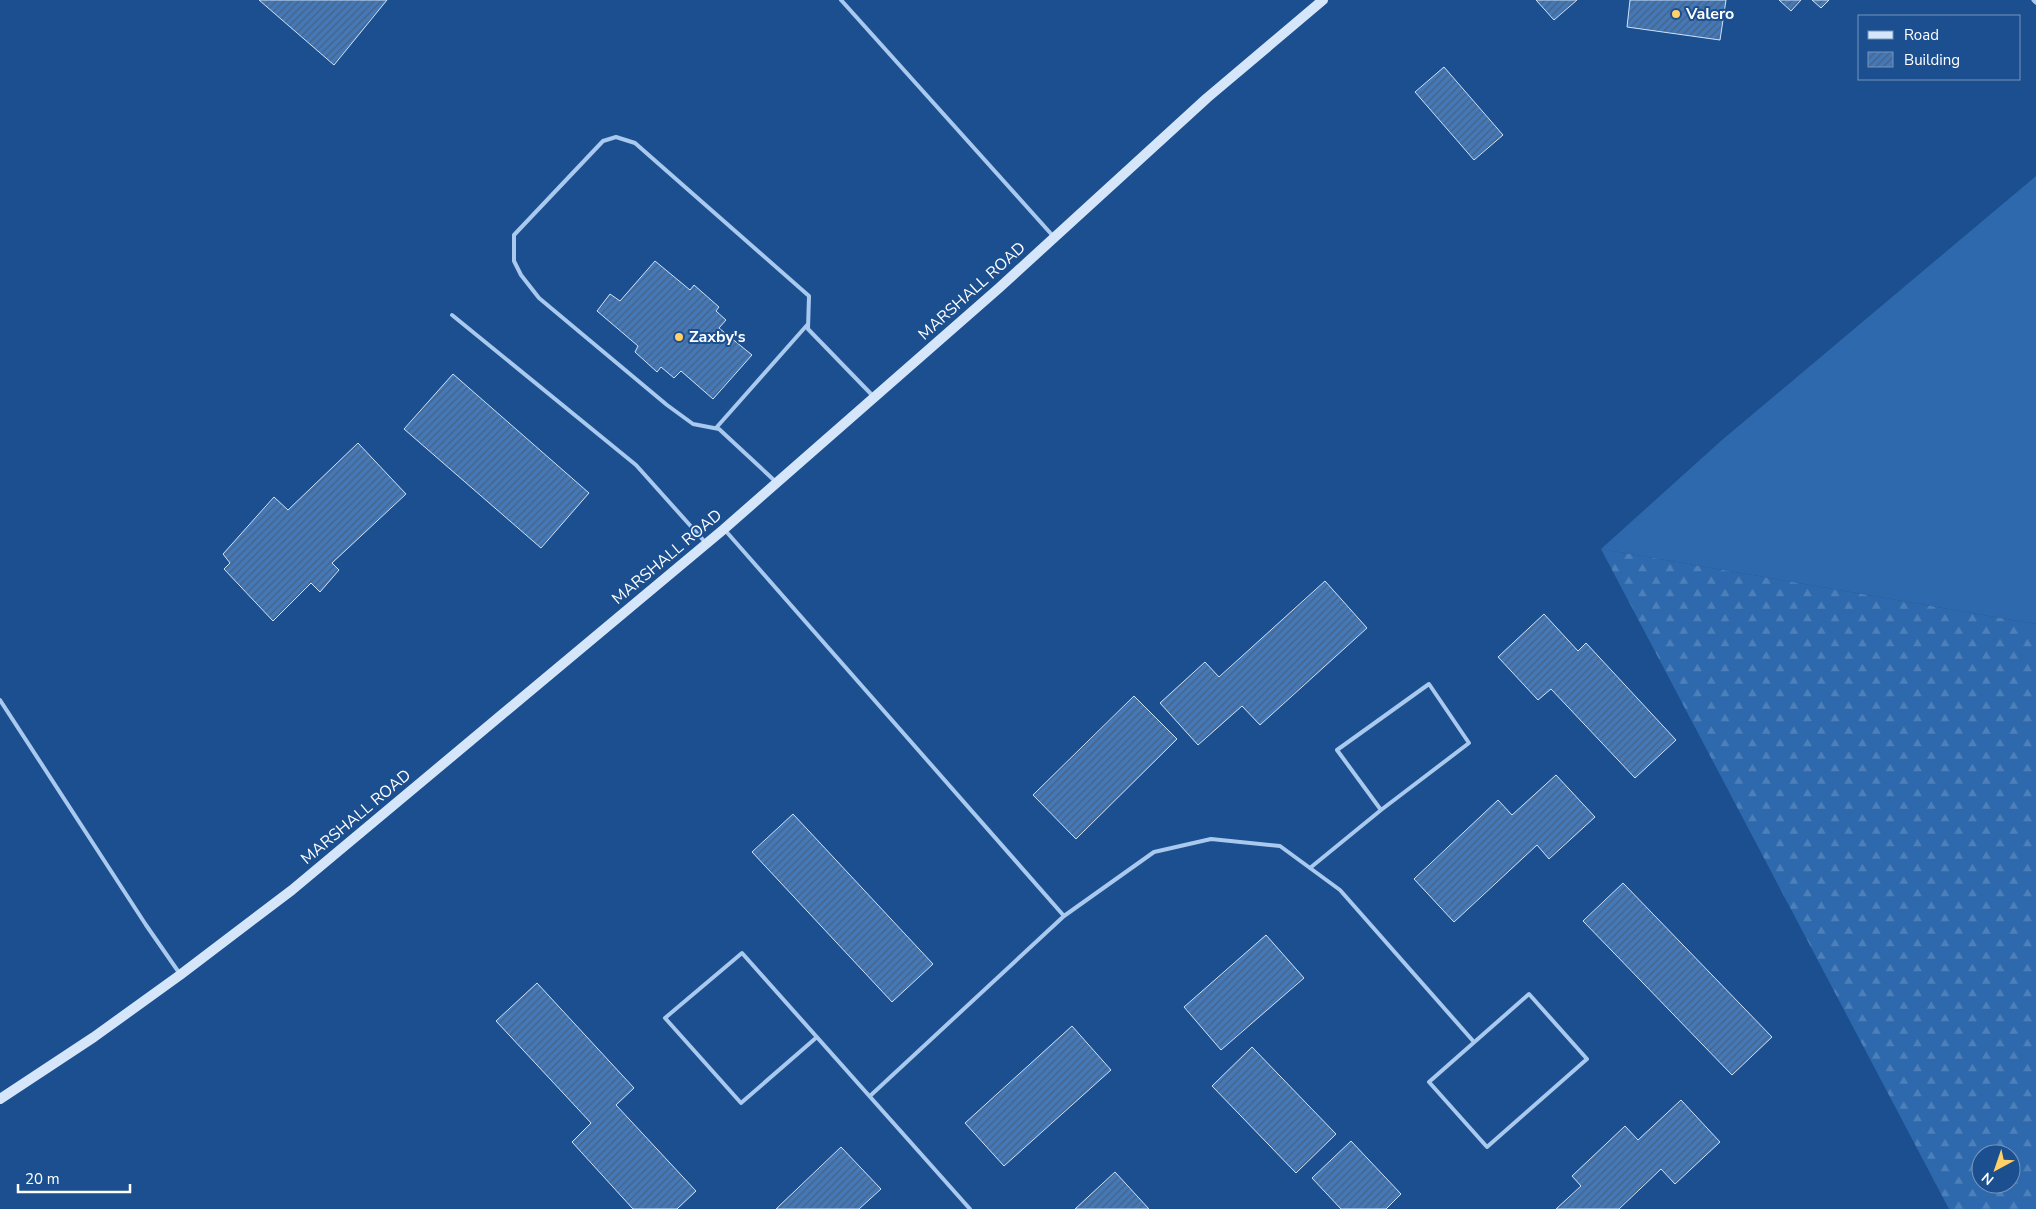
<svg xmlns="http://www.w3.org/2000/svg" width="2036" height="1209" font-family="'Nunito Sans',sans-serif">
  <defs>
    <pattern id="forest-firs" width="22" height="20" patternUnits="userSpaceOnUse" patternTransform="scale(1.25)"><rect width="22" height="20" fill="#2e69ad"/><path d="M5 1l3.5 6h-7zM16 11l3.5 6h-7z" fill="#4d80b9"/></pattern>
    <pattern id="building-hatch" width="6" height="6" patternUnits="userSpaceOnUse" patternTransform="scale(1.25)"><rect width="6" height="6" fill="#4478b7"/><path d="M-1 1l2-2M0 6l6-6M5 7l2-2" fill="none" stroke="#486282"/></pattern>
  </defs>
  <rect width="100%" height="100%" fill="#1b4f8f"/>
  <path fill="#2e69ad" d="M 2036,176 L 2036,624 L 1601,549 L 1722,440 Z"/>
  <path fill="url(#forest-firs)" fill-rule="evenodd" d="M 1601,549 L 2036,624 L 2036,1209 L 1949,1209 ZM 1981,1154 L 2011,1154 L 2011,1184 L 1981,1184 Z"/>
  <path fill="url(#building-hatch)" stroke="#cfe3fa" d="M 259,0 L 387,0 L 334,65 Z
    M 1536,0 L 1577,0 L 1554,20 Z
    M 1630,0 L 1726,0 L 1720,40 L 1627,27 Z
    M 1779,0 L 1801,0 L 1791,11 Z
    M 1812,0 L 1829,0 L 1821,8 Z
    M 1444,67 L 1503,135 L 1474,160 L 1415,92 Z
    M 655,261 L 690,290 L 694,285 L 719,307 L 716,311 L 726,320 L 719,328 L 752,355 L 713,399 L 681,371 L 674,378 L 661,367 L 657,372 L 635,352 L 638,346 L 597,311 L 610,294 L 620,301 Z
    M 453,374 L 589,493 L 541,548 L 404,429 Z
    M 358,443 L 406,494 L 332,563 L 339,570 L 320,592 L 311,583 L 273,621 L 224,569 L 230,563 L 223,554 L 274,497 L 288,510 Z
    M 1325,581 L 1367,628 L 1260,725 L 1242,706 L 1198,745 L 1160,703 L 1205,662 L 1219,677 Z
    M 1544,614 L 1578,651 L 1586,643 L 1676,740 L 1635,778 L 1551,689 L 1538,700 L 1498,657 Z
    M 1134,696 L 1177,739 L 1076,839 L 1033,795 Z
    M 1556,775 L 1595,817 L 1549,859 L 1537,845 L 1454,922 L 1414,879 L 1498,800 L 1512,815 Z
    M 793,814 L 933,964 L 892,1002 L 752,852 Z
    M 1623,883 L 1772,1037 L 1732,1075 L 1583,921 Z
    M 1266,935 L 1304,978 L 1221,1050 L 1184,1007 Z
    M 537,983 L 634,1088 L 616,1105 L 696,1191 L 677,1209 L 633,1209 L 572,1142 L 591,1123 L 496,1021 Z
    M 1072,1026 L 1111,1070 L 1004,1166 L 965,1123 Z
    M 1252,1047 L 1336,1134 L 1296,1173 L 1212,1086 Z
    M 1681,1100 L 1720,1142 L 1675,1184 L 1661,1169 L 1619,1209 L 1556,1209 L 1581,1186 L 1572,1176 L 1625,1126 L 1638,1140 Z
    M 1351,1141 L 1401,1194 L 1386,1209 L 1341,1209 L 1312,1178 Z
    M 841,1147 L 881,1189 L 859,1209 L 776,1209 Z
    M 1115,1172 L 1149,1209 L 1075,1209 Z"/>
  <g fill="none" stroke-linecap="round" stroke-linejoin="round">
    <path stroke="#a9c9ee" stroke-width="4" d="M 841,0 L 1053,236
      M 452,315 L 636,465 L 705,542
      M 716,428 L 808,324
      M 776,482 L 719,429 L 693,424 L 667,405 L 539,298 L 521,275 L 514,261 L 514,235 L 603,141 L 616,137 L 635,143 L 809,296 L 808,329 L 873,396
      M 724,529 L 1064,916
      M 0,700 L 146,925 L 180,974
      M 1310,868 L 1381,810 L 1469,743 L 1429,684 L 1337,750 L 1381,810
      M 1529,994 L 1587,1059 L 1487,1147 L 1429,1082 Z
      M 817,1037 L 741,1103 L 665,1018 L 742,953 C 818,1038 894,1123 970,1209
      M 870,1096 L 1064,916 L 1154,852 L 1211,839 L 1280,846 L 1340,890 L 1474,1042"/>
    <path stroke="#a9c9ee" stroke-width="5" d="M 2034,0 L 2036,2"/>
    <path stroke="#d6e6fa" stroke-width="10" d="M 0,1099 L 94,1037 L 180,975 L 292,890 L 724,529 L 999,288 L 1207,98 L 1323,0"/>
  </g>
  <g fill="#ffd166" stroke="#1b4f8f" stroke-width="2">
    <circle cx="1676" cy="14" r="5"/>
    <circle cx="679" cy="337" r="5"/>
  </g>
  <g text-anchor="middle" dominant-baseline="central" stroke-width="4" stroke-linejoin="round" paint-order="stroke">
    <g font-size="16" font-weight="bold" fill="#fff" stroke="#1b4f8f" text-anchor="start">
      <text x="1686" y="14">Valero</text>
      <text x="689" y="337">Zaxby's</text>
    </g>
    <g font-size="16" fill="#fff" stroke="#1b4f8f">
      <text transform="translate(972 291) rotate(-42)">MARSHALL ROAD</text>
      <text transform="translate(667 557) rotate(-40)">MARSHALL ROAD</text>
      <text transform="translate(356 817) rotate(-40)">MARSHALL ROAD</text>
    </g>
  </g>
  <rect x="1858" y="15" width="162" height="65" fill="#1b4f8f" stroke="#7695bc"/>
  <rect x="1868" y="31" width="25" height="8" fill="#d6e6fa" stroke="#7695bc"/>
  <text x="1904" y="40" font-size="15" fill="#ffffff">Road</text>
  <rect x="1868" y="52" width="25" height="15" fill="url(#building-hatch)" stroke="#7695bc"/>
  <text x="1904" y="65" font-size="15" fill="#ffffff">Building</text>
  <g transform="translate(1996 1169) rotate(220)"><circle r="24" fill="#1b4f8f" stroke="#7695bc"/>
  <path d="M0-4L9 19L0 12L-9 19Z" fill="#ffd166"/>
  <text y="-8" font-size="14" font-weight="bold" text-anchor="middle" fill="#ffffff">N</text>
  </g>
  <path d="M18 1184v8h112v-8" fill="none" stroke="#ffffff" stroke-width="2.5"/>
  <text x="25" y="1184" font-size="15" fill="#ffffff" stroke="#1b4f8f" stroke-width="4" paint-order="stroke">20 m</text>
</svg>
